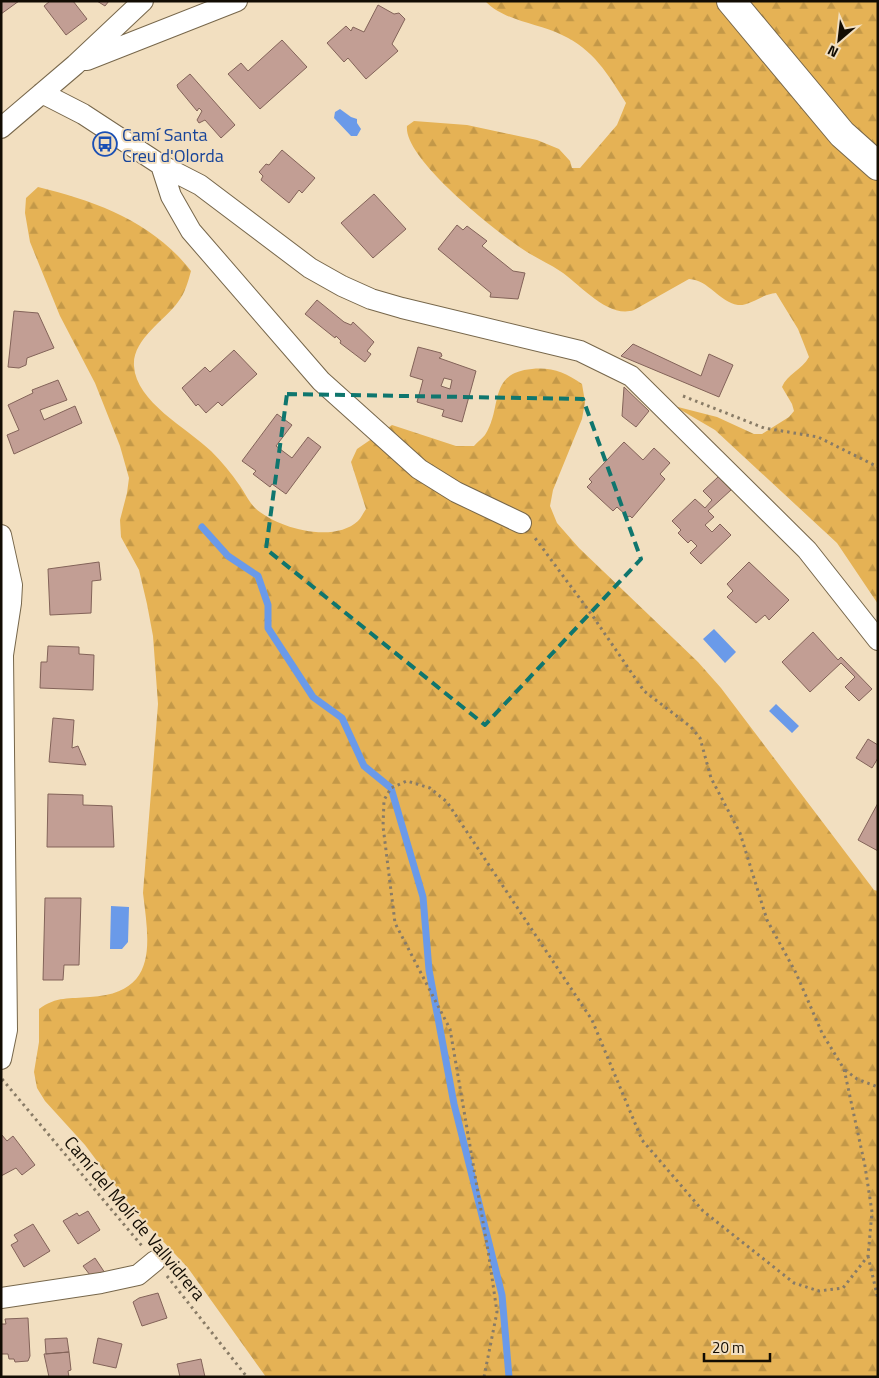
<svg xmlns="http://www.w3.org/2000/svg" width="879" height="1378" font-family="'Titillium Web',sans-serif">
  <defs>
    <pattern id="forest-firs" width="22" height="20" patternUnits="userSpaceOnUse" patternTransform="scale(1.25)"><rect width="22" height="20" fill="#e5b255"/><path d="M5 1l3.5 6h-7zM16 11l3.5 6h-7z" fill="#c39848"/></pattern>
  </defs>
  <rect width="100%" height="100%" fill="#f2dfc0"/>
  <path fill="url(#forest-firs)" d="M 485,1 L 878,1 L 878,604 L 837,543 L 715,430 L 674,406 L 717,417 L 754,434 L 762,434 L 789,417 L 794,411 L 792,404 L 782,387 C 787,374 802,370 809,357 L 798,329 L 776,293 C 762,294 750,306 738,305 C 719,302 709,280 689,279 L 634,310 C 608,319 580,284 560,271 C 550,264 538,259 527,252 C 500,235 403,159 407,126 L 414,121 L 467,125 L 537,140 L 559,149 L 570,161 L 572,168 L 580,168 L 617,125 L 626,103 C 608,74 593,49 562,35 C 537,23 504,21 485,1 Z
    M 38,187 C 96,201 153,222 191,271 C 188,282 185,293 178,302 C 164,321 132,340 134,366 C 136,402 187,428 211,451 C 222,462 231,473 240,486 C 245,493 249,502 255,508 C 277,528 333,544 358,521 C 361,518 363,513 366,509 L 351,462 L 357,449 L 392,425 L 456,446 L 474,446 C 477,442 482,439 485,435 C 503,408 487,373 532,369 C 552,367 566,373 582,384 L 585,402 L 582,419 L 553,490 L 550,506 L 557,523 L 579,548 L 698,662 L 721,688 L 874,890 L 878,891 L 878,1377 L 266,1377 L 188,1268 L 133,1209 L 85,1145 L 45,1101 L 37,1088 L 34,1072 L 39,1042 L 39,1009 C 57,996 69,999 90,997 C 159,993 149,943 143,893 L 158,704 L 153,636 L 147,604 L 139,570 L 121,537 L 120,520 L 127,493 L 129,478 L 120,446 L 95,383 L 60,316 L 30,242 L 25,213 L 26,198 Z"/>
  <path fill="#6a9ae9" d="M 340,109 L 351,117 L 357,119 L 357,123 L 361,129 L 357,136 L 351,136 L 334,118 L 335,112 Z
    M 714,629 L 736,652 L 725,663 L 703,639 Z
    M 776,704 L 799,726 L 792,733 L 769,711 Z
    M 111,906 L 129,907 L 128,942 L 122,949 L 110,949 Z"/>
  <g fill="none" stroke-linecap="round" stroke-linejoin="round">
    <path stroke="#6a9ae9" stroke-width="7" d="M 202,527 L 228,556 L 258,576 L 268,605 L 268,628 L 313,697 L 342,718 L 364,766 L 391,788 L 423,897 L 429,970 L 454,1104 L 502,1295 L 509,1377"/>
  </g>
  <path fill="#c29e94" stroke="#836359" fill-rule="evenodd" d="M 1,1 L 19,1 L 1,14 Z
    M 50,1 L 73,1 L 87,19 L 66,35 L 44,6 Z
    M 97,1 L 109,1 L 105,6 Z
    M 378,5 L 394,14 L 399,13 L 405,19 L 392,44 L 398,51 L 366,79 L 348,58 L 344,62 L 327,43 L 346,26 L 351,31 L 353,27 L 364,32 Z
    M 282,40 L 307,67 L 260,109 L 228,74 L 241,63 L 248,71 Z
    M 190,74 L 235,125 L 221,138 L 205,120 L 199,123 L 197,120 L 202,111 L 199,108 L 197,111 L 178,88 L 177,85 Z
    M 282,150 L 315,178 L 302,193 L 299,190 L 289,203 L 261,180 L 263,176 L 259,172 L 266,164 L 269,165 Z
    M 374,194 L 406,229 L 373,258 L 341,223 Z
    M 457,225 L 463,230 L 467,226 L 487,241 L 482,246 L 513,271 L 525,273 L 518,299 L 490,297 L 491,293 L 438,249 Z
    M 317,300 L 344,322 L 351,325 L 353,322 L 374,342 L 367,351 L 371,354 L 365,362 L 340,343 L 341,341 L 336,336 L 335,338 L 305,314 Z
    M 14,311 L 38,313 L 54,348 L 27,358 L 26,365 L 19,368 L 8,367 Z
    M 633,344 L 701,376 L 709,354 L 733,365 L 719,397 L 621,356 Z
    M 418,347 L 441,353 L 442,356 L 439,358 L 476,371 L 462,422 L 442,416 L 444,410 L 417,402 L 423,380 L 410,376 ZM 444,378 L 452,380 L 450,389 L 441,386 Z
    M 234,350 L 257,374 L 222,406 L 218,402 L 206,413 L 198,404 L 196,406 L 182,388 L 205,367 L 210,372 Z
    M 58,380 L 67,400 L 40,410 L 44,420 L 75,406 L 82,423 L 14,454 L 7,435 L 19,430 L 8,405 L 33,393 L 32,390 Z
    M 624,387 L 649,411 L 636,427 L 622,416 Z
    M 277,414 L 292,425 L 276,446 L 292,458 L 308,437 L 321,447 L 286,494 L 272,484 L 270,487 L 253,474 L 256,471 L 242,461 Z
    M 624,442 L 643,460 L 654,448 L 670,463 L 660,474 L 665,479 L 632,518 L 630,516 L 628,517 L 617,507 L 613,511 L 587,487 L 592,482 L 589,479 Z
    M 718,477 L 731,490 L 708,511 L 714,517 L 705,525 L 712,532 L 720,524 L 731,535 L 701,564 L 690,553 L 697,546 L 691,540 L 688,543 L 678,533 L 681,530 L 672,521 L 695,499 L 705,508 L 712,500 L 703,491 Z
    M 99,562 L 101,580 L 92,581 L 91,613 L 50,615 L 48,569 Z
    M 749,562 L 789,600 L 769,620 L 765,615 L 756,623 L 727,597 L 733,591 L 727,584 Z
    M 813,632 L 838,660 L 841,657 L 872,689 L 859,701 L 845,687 L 855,677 L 841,663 L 810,692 L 782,662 Z
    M 48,646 L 79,647 L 79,654 L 94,655 L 93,690 L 40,688 L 41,662 L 47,662 Z
    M 53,718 L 74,720 L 72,748 L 78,746 L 86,765 L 49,762 Z
    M 868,739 L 878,745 L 878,758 L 872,768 L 856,758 Z
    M 48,794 L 83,795 L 83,805 L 112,806 L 114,847 L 47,847 Z
    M 878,803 L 878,851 L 858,840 Z
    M 45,898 L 81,898 L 79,965 L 64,965 L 63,980 L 43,980 Z
    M 1,1134 L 7,1141 L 13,1136 L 35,1165 L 22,1175 L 16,1168 L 1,1176 Z
    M 88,1211 L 100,1230 L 78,1244 L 63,1221 L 77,1213 L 79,1216 Z
    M 33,1224 L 50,1251 L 24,1267 L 11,1245 L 18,1241 L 14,1235 Z
    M 95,1258 L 105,1273 L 90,1275 L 83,1266 Z
    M 158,1293 L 167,1318 L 142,1326 L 133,1302 L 139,1298 Z
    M 28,1318 L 30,1356 L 28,1361 L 15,1362 L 14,1359 L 9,1359 L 8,1354 L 1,1354 L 1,1324 L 6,1324 L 5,1319 Z
    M 67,1338 L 69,1352 L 46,1354 L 45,1339 Z
    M 98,1338 L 122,1344 L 116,1368 L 93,1363 Z
    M 69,1352 L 71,1370 L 68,1371 L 69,1377 L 49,1377 L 44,1354 Z
    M 201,1359 L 205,1377 L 180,1377 L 177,1364 Z"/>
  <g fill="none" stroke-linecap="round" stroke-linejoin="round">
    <g stroke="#77674b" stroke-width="22">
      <path id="street" d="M 87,60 L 237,1
        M 42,93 L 83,114 L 161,165 L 200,185 L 310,268 L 342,286 L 371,299 L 402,308 L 580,351 L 631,376 L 807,550 L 878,640
        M 1,128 L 75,65 L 143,1
        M 161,165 L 171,196 L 191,231 L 321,381 L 419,469 L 456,492 L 521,523
        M 1,535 L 12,585 L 11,603 L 3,655 L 7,1030 L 1,1059
        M 1,1298 L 101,1283 L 138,1275 L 155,1261"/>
    </g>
    <g stroke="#77674b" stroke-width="30">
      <path id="secondary" d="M 731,1 L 842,134 L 878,166"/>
    </g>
    <path stroke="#887b66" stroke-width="3" stroke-dasharray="2.5 4" stroke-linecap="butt" d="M 683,396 L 764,428 L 818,437 L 878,467
      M 845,1070 L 857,1079 L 878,1087
      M 2,1079 L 142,1246
      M 868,1256 L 878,1299
      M 167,1276 L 247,1377
      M 484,1377 L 497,1312 L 489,1257 L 450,1029 L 395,923 L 383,826 L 384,800 L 391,788 L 407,781 L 430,788 L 447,802 L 592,1020 L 642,1140 L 703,1211 L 794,1283 L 819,1291 L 843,1288 L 868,1256 L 872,1212 L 865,1166 L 844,1069 L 822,1033 L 796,973 L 767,920 L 740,833 L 711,778 L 700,738 L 691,727 L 644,691 L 592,615 L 535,538"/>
    <use href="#street" stroke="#fff" stroke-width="20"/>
    <use href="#secondary" stroke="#fff" stroke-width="28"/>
  </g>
  <path fill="none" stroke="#0f766e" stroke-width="4" stroke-dasharray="10 6" stroke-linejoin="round" d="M 287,394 L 583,399 L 641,559 L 485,725 L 266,549 Z"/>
  <defs>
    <g id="bus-ring" transform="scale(1.25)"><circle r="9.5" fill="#f2dfc0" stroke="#1a4fb4" stroke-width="1.5"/><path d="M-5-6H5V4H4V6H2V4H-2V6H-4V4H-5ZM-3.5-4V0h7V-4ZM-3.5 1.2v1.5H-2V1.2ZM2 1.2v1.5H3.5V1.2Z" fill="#1a4fb4"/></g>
  </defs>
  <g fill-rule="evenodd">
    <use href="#bus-ring" x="105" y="144"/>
  </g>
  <g text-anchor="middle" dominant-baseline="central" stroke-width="4" stroke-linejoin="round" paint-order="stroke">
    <g font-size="18" fill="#164399" stroke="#f2dfc0" text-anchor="start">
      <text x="122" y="134">Camí Santa<tspan x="122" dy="21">Creu d'Olorda</tspan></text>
    </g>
    <g font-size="18" fill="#120c03" stroke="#f2dfc0">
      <text transform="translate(135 1218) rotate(50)">Camí del Molí de Vallvidrera</text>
    </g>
  </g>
  <rect width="879" height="1378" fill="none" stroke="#120c03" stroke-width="5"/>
  <g transform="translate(839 40) rotate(208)" stroke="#f2dfc0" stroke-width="4" paint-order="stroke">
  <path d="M0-4L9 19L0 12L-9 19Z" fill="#120c03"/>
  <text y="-8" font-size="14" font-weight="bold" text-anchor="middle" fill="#120c03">N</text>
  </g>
  <path d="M704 1353v8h66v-8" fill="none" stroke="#120c03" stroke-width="2.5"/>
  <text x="712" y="1353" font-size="15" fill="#120c03" stroke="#f2dfc0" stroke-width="4" paint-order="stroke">20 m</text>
</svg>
